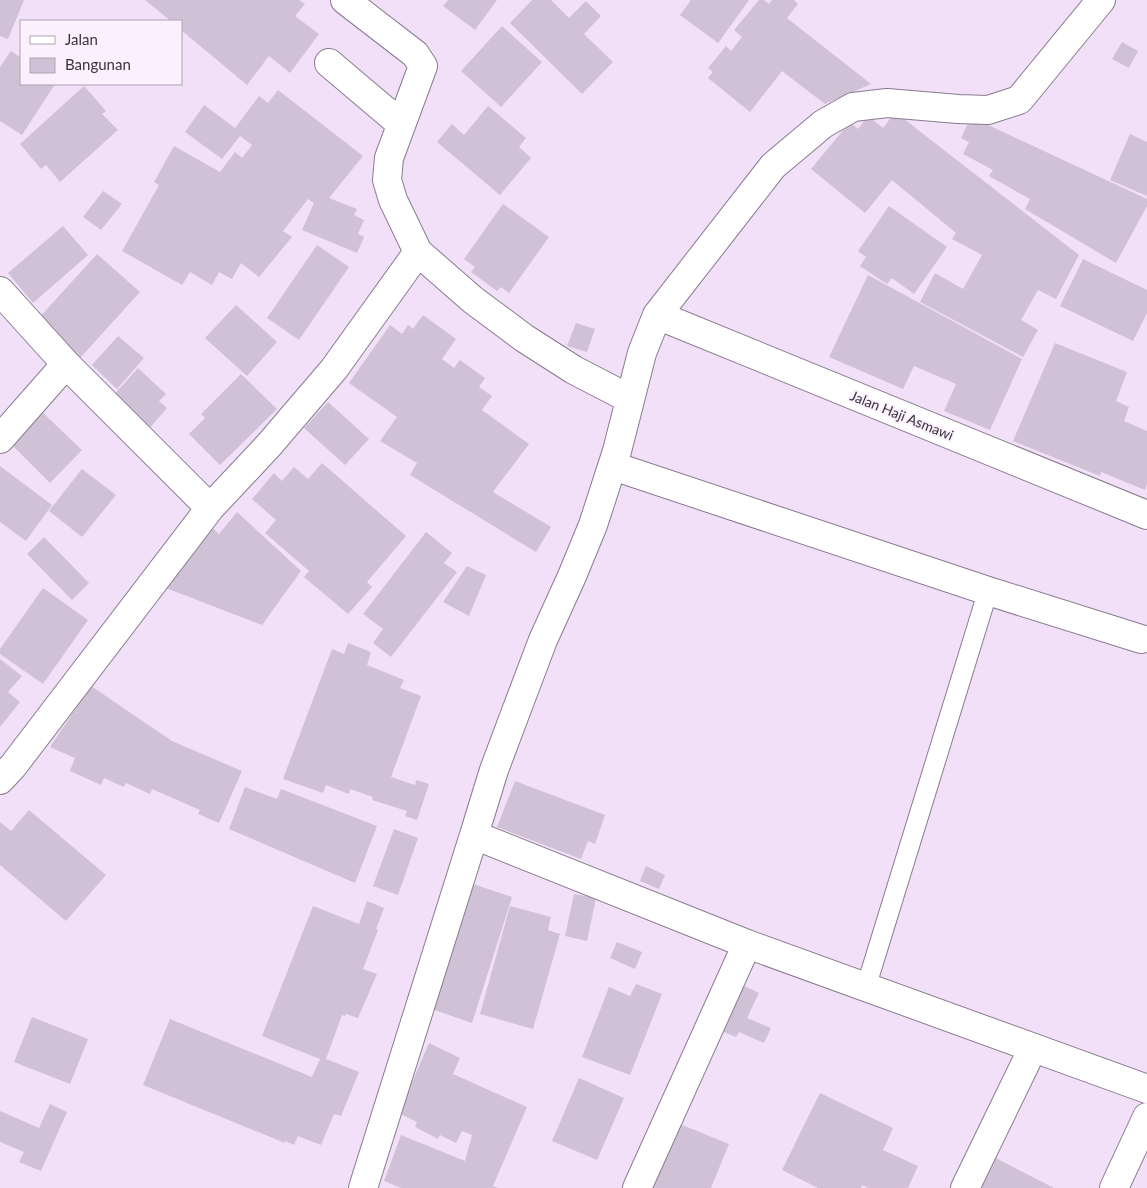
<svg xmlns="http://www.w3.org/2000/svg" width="1147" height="1188" font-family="Lato,sans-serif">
  <rect width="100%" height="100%" fill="#f1e0f7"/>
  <path fill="#d1c1d7" d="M 0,0 L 24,0 L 8,39 L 0,36 Z
    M 145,0 L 299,0 L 305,4 L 295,16 L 319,34 L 290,73 L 269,56 L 247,85 L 181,30 L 181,21 L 171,21 Z
    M 448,0 L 497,0 L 475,30 L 443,6 Z
    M 532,0 L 551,0 L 569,18 L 586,1 L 601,16 L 584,34 L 613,62 L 582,94 L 510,23 Z
    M 691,0 L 749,0 L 718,43 L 680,15 Z
    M 759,0 L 764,0 L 769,4 L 772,0 L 794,0 L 798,4 L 787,18 L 871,84 L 825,104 L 782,71 L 750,112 L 708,78 L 713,72 L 708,68 L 726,46 L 731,51 L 742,37 L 734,30 Z
    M 502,26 L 542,62 L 501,107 L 461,71 Z
    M 1122,42 L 1138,51 L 1129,68 L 1112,59 Z
    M 11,51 L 21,58 L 21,84 L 55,84 L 22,135 L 0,121 L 0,67 Z
    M 84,86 L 106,111 L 102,114 L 118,130 L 60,182 L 46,165 L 41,169 L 20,144 Z
    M 278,90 L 363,156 L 329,198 L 357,209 L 354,215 L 364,220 L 358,234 L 364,237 L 357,253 L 302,230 L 314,203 L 308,199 L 283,231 L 292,237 L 259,277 L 241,263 L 232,279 L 219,272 L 212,285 L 190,272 L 182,285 L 122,251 L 159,185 L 154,182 L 174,146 L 220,172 L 235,152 L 242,158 L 252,145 L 240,136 L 222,159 L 185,132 L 204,105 L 235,128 L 259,96 L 268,103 Z
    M 488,106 L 526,138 L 519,147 L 531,158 L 500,195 L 437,142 L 452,124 L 464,135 Z
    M 895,112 L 1079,255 L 1056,299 L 1038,290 L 1021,320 L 1038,330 L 1023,357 L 920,302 L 935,273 L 963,289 L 982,255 L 952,239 L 956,233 L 892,180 L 865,213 L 811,169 L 850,122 L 858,129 L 868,116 L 883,128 Z
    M 971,117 L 1147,199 L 1147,206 L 1116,263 L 1025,209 L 1030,199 L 989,176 L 993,170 L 963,154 L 969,142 L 961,138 Z
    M 1130,134 L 1147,142 L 1147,196 L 1110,180 Z
    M 103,191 L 122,204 L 101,230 L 83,217 Z
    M 503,204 L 549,237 L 509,293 L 501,287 L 497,291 L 471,272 L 475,267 L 464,259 Z
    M 889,206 L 947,247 L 914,294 L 892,278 L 887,284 L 860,266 L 866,257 L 858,251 Z
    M 63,226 L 88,255 L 33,303 L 8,273 Z
    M 317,245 L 349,267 L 299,340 L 267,318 Z
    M 97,254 L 140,292 L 80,358 L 37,320 Z
    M 1083,259 L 1147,290 L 1147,313 L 1133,341 L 1060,306 Z
    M 868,275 L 1022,359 L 990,430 L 944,411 L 956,384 L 914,366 L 903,389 L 829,357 Z
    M 236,305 L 277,342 L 247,376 L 205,338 Z
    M 423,315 L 456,339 L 442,359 L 454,368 L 460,360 L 485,378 L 479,387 L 492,396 L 482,410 L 529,444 L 493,492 L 551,527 L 536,552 L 410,475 L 417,463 L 380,441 L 397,417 L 349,383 L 390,325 L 402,334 L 408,325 L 413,329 Z
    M 576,323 L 595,329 L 587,352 L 567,346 Z
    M 118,336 L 144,358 L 117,389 L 92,365 Z
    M 1055,343 L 1127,372 L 1116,401 L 1129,407 L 1124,421 L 1147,431 L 1147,484 L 1145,490 L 1101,472 L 1100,476 L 1013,441 Z
    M 138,368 L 166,394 L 159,401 L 167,408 L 147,431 L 110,399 Z
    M 241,374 L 277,409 L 220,465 L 189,434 L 205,418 L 201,414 Z
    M 328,402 L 369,439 L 345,465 L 304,428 Z
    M 39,409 L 82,450 L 50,483 L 8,441 Z
    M 322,463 L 406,536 L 367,582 L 372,587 L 348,614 L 304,577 L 309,571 L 265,533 L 276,520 L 252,499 L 274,473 L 282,481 L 294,467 L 308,479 Z
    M 0,466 L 52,505 L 26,541 L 0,522 Z
    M 82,469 L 116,495 L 82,537 L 49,511 Z
    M 237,512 L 301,571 L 262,625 L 153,583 L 206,522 L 219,534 Z
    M 426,532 L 452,553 L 444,563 L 457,572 L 391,657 L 373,643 L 383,629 L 363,614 Z
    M 44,537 L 89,583 L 72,600 L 27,554 Z
    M 467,566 L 486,575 L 469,616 L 443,602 Z
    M 43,588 L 88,620 L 43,684 L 0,654 L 0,649 Z
    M 348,643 L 371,652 L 367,665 L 404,680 L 400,688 L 421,696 L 391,777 L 415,785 L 416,780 L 429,784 L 417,820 L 405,816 L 407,811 L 372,800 L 373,797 L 350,789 L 349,794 L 326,785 L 323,793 L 283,779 L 332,649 L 344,654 Z
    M 0,659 L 22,676 L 8,692 L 20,702 L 0,727 Z
    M 91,686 L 172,741 L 242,771 L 219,823 L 198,814 L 200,810 L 152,789 L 150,794 L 126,783 L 124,787 L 104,778 L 101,785 L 70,771 L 75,758 L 50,747 Z
    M 515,781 L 605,815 L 595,844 L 588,841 L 581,859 L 497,827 Z
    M 245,787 L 277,799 L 281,789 L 377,826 L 355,883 L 229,829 Z
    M 29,810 L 106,875 L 66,921 L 0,865 L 0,822 L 11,831 Z
    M 394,829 L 418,838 L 398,895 L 373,886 Z
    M 646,866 L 665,875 L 659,889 L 640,881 Z
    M 473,884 L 512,897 L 472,1023 L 423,1006 Z
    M 574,894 L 596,898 L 587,941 L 565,936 Z
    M 367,901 L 384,908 L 376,929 L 378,930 L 363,969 L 377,974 L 358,1018 L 346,1014 L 345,1016 L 342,1015 L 326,1059 L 359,1072 L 341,1116 L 334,1114 L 321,1145 L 298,1136 L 294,1145 L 285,1141 L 285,1143 L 143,1085 L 170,1019 L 312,1077 L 320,1059 L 262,1036 L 313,906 L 359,924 Z
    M 510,906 L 551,917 L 548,930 L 560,934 L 533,1029 L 480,1014 Z
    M 617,942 L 642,952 L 635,969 L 610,958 Z
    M 636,984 L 662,994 L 630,1075 L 582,1057 L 609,987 L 630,996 Z
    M 740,984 L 759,993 L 747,1018 L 771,1028 L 764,1043 L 739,1032 L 736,1037 L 719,1030 Z
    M 32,1017 L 88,1039 L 70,1084 L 14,1062 Z
    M 429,1043 L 460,1058 L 453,1074 L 527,1107 L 493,1186 L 498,1188 L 401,1188 L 384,1181 L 401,1135 L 465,1161 L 472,1135 L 462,1131 L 456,1143 L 440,1135 L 438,1139 L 415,1127 L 417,1122 L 399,1113 Z
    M 579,1078 L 624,1098 L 597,1160 L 552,1141 Z
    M 820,1093 L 893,1128 L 883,1150 L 918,1166 L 908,1188 L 868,1188 L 863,1185 L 861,1188 L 818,1188 L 782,1170 Z
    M 50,1104 L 67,1112 L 41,1171 L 19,1162 L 24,1152 L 0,1142 L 0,1111 L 39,1128 Z
    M 675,1122 L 729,1144 L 711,1188 L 647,1188 Z
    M 992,1156 L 1054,1188 L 975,1188 Z"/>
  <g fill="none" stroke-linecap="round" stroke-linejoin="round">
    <g stroke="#8a7b8f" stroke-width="21">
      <path id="service" d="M 866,987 L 988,591"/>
    </g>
    <g stroke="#8a7b8f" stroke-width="30">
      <path id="minor" d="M 345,0 L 415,54 L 423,66 L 389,158 L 387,180 L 393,200 L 418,252 L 473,300 L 524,338 L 574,370 L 630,399
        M 1101,0 L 1019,100 L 988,110 L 958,109 L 887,103 L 853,107 L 823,124 L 773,166 L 657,315 L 642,353 L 617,451 L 593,525 L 572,576 L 543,640 L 515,714 L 494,770 L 474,835 L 747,944 L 1147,1089
        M 329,63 L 401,124
        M 0,291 L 66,364 L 210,508
        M 657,315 L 1147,515
        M 0,439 L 66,364
        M 613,466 L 988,591 L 1141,639
        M 0,780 L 13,766 L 210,508 L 269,445 L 334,369 L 418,252
        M 363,1188 L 474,835
        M 637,1188 L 747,944
        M 965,1188 L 1033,1048
        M 1114,1188 L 1147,1117"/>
    </g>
    <use href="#service" stroke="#fff" stroke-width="19"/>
    <use href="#minor" stroke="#fff" stroke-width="28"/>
  </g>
  <g text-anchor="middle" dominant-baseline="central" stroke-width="4" stroke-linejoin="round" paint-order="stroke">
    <g font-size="14" fill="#3a343c" stroke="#faf0fe">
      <text transform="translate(902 415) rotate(22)">Jalan Haji Asmawi</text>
    </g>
  </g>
  <rect x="20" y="20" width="162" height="65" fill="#faf0fe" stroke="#ada5b0"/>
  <rect x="30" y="36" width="25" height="8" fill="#ffffff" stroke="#ada5b0"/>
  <text x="65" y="45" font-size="15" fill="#3a343c">Jalan</text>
  <rect x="30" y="58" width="25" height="15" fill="#d1c1d7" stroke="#ada5b0"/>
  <text x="65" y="70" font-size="15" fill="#3a343c">Bangunan</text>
</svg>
